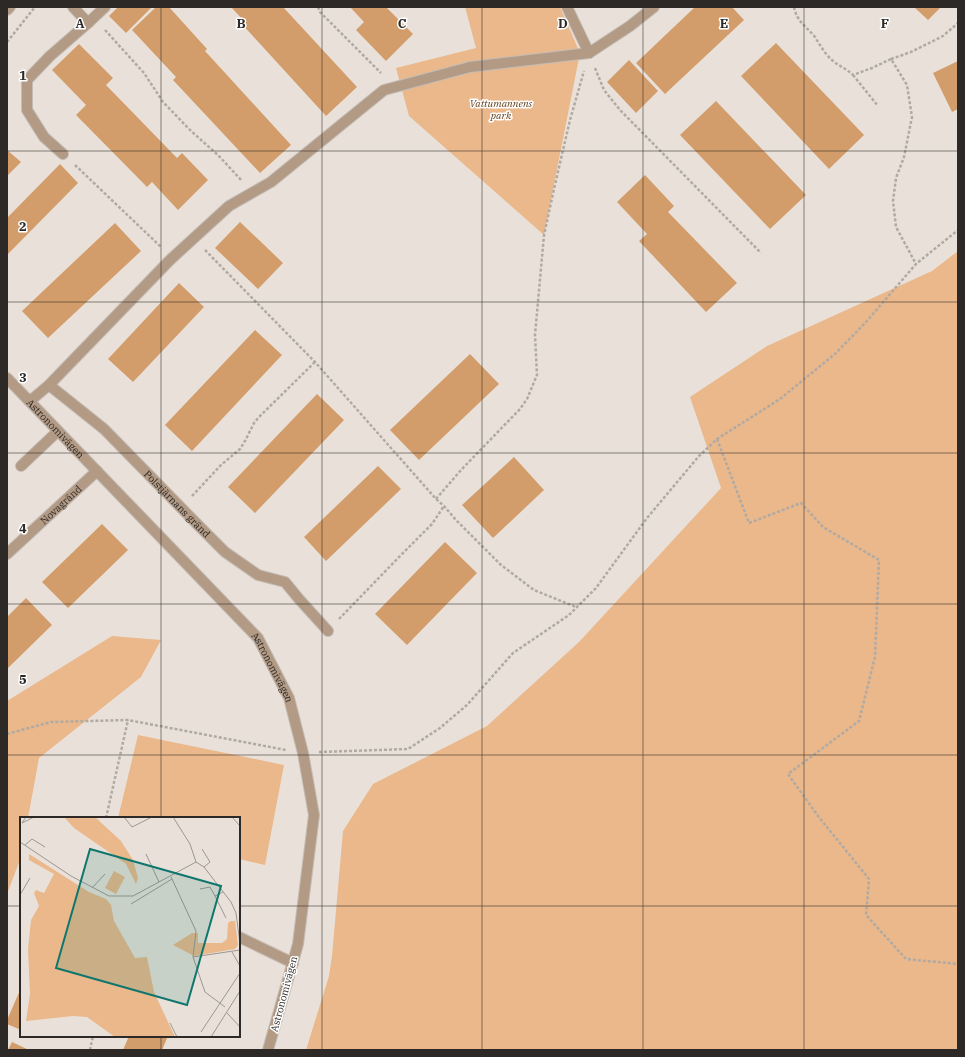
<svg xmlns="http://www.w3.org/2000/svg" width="965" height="1057" font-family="'IBM Plex Serif',serif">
  <rect width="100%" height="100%" fill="#e9e1d9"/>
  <path fill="#eab88b" d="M 465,7 L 560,7 L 580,53 L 544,235 L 409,116 L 396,68 L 476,48 Z
    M 958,251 L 958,1050 L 306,1050 L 329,976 L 332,956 L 343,831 L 373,784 L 487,726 L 579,642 L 721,488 L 690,397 L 767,346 L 932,271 Z
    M 112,636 L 161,640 L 141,677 L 39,758 L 28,818 L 21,818 L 21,857 L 7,894 L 7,701 Z
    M 138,735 L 284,765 L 265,865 L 239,859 L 239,818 L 118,818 Z"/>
  <path fill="#d29d6a" d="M 118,7 L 152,7 L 126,33 L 109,16 Z
    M 156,7 L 169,7 L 207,49 L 205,51 L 291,145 L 260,173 L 173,80 L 176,77 L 132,30 Z
    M 231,7 L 283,7 L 357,87 L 326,116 L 240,22 L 243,20 Z
    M 350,7 L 386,7 L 413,34 L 386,61 L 356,30 L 364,22 Z
    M 695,7 L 732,7 L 744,20 L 665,94 L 636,63 Z
    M 914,7 L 941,7 L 928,20 Z
    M 776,43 L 864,135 L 829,169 L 741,76 Z
    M 79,44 L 113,78 L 106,85 L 177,158 L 182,153 L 208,180 L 178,210 L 152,182 L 147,187 L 76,115 L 86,105 L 52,70 Z
    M 629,60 L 658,91 L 636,113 L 607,82 Z
    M 958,61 L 958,109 L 952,112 L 933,73 Z
    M 716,101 L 806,195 L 770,229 L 680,135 Z
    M 7,150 L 21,162 L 7,176 Z
    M 60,164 L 78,183 L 7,255 L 7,218 Z
    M 645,175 L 674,206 L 668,212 L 737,283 L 706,312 L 639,241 L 647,234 L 617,202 Z
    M 240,222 L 283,263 L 258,289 L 215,248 Z
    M 115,223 L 141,251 L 48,338 L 22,311 Z
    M 179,283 L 204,307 L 133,382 L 108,359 Z
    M 255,330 L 282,355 L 192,451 L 165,425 Z
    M 470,354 L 499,384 L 419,460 L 390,430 Z
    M 317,394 L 344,420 L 255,513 L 228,487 Z
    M 514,457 L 544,490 L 493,538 L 462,505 Z
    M 378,466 L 401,489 L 326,561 L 304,537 Z
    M 102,524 L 128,550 L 68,608 L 42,582 Z
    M 445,542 L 477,573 L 407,645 L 375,614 Z
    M 26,598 L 52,625 L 7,669 L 7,617 Z
    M 21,988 L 21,1030 L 7,1024 L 7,1020 Z
    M 129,1036 L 168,1036 L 162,1050 L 123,1050 Z
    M 12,1042 L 29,1050 L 8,1050 Z"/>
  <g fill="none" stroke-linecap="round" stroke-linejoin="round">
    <g stroke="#c3bcb5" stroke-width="12">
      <g id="minor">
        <path d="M 567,7 L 589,53"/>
        <path d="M 7,10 L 10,7"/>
        <path d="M 88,23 L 105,7"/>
        <path d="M 63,154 L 44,137 L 27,110 L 27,80 L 50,56 L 88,23 L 73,7"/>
        <path id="s1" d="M 7,378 L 258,638 L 289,698 L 303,753 L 314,815 L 298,944 L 268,1050"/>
        <path d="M 49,385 L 170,260 L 229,206 L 271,182 L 384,90 L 470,67 L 589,53 L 630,26 L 654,7"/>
        <path id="s2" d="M 30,401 L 49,385 L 104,429 L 198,525 L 225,552 L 258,575 L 285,582 L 299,599 L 328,631"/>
        <path d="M 21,466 L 58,431"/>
        <path id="s3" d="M 7,554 L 97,471"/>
        <path d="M 239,937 L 293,963"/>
      </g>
    </g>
    <path stroke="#b0aaa3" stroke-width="2.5" stroke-dasharray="3 2" stroke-linecap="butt" d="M 318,7 L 320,12 L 381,73
      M 794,7 C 797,22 806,26 815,37 C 820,45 825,54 832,60 C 838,66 846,68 853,75 L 872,68 L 891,59 L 907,85 L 912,117 L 904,157 L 896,178 L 893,201 L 896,227 L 916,264
      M 105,30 L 144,73 L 163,102 L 191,131 L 218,155 L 242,181
      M 7,42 L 35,7
      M 891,59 L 911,52 L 943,36 L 958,23
      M 595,68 L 604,90 L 620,110 L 761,253
      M 853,75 L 878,106
      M 75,165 L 161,247
      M 205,250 L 315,362 L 436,499 L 444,506 L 456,520 L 501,565 L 534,590 L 576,607
      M 717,439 L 749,523 L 801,503 L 823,527 L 879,560 L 875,657 L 859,721 L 788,774 L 818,816 L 869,879 L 866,915 L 906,959 L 958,964
      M 192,496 L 221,465 L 240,449 L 245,441 L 254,423 L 259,417 L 315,362
      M 436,499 L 461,470 L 520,409 L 527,399 L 537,375 L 535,335 L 544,235 L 554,189 L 570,120 L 584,71
      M 339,619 L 401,555 L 432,524 L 444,506
      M 7,734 L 51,722 L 128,720 L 286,750
      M 319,752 L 408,749 L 440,728 L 467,705 L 513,653 L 569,615 L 596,588 L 647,518 L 699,456 L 717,439 L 780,399 L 836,353 L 866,322 L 916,264 L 958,230
      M 106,818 L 128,720
      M 90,1050 L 93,1036"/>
    <use href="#minor" stroke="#b29a85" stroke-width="10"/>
  </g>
  <path fill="none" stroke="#2c2926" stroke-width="1" stroke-opacity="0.55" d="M 161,7 L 161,818M 322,7 L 322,1050M 482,7 L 482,1050M 643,7 L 643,1050M 804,7 L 804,1050M 7,151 L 958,151M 7,302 L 958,302M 7,453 L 958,453M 7,604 L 958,604M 7,755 L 958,755M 7,906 L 21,906M 239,906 L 958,906M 161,1036 L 161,1050"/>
  <g text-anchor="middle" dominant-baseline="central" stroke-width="3" stroke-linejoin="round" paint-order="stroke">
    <g font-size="10" font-style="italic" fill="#623e18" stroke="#fff">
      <text x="501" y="103">Vattumannens<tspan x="501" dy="12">park</tspan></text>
    </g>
    <g font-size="10" fill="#2c2926" stroke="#fff">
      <text stroke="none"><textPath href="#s1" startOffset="70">Astronomivägen</textPath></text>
      <text stroke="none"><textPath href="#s2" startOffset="200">Polstjärnans gränd</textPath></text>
      <text stroke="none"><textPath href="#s3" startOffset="73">Novagränd</textPath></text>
      <text stroke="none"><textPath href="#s1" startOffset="394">Astronomivägen</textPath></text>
      <text transform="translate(284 994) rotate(-75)">Astronomivägen</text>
    </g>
  </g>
  <g transform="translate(20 817)">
    <rect width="220" height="220" fill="#e9e1d9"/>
    <path d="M 44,0 L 75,0 L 101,24 L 113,43 L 118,61 L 116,67 L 106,47 L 54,11 ZM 9,37 L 69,75 L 86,82 L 91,88 L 94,104 L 115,141 L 127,140 L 134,175 L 155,220 L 95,220 L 67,200 L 53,199 L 6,204 L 10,177 L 8,132 L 11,103 L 19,89 L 14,76 L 16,73 L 24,76 L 34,57 L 9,43 ZM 94,54 L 105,60 L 96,77 L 85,71 ZM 211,104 L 215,104 L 218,128 L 215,132 L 174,139 L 153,128 L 172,116 L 178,116 L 178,126 L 202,126 L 207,122 L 208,106 Z" fill="#eab88b"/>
    <path fill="none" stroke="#9d9791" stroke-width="1" d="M 6,0 L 2,6 L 14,0M 104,0 L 112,10 L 132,0M 153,0 L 170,27 L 176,45 L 184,50 L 211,85 L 216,96 L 220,127M 212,0 L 220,9M 0,25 L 51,59 L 89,79 L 113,79 L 176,45M 5,28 L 12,22 L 25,30M 182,32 L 190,45 L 184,50M 126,37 L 139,65M 152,62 L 176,114 L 173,140 L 185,175 L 205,190M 72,71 L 85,57M 180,72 L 190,70 L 195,79 L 203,75M 0,78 L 10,61M 195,79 L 206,101M 111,87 L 152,62 L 151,60M 212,135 L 220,149M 173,140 L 220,133M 207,196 L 220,210M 150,206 L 157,220M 181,215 L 220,156M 191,220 L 220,174"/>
    <path fill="#0f766e" fill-opacity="0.15" stroke="#0f766e" stroke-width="2" d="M 70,32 L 201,69 L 167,188 L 36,151 Z"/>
    <rect width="220" height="220" fill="none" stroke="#2c2926" stroke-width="2"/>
  </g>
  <g font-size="13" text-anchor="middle" font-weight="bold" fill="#2c2926" stroke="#fff" stroke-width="3" stroke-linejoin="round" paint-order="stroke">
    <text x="80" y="28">A</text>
    <text x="241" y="28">B</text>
    <text x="402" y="28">C</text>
    <text x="563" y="28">D</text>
    <text x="724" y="28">E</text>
    <text x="885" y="28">F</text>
    <text x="23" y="80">1</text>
    <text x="23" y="231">2</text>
    <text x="23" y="382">3</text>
    <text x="23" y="533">4</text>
    <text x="23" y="684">5</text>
  </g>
  <rect width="965" height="1057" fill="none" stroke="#2c2926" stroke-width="16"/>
</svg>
